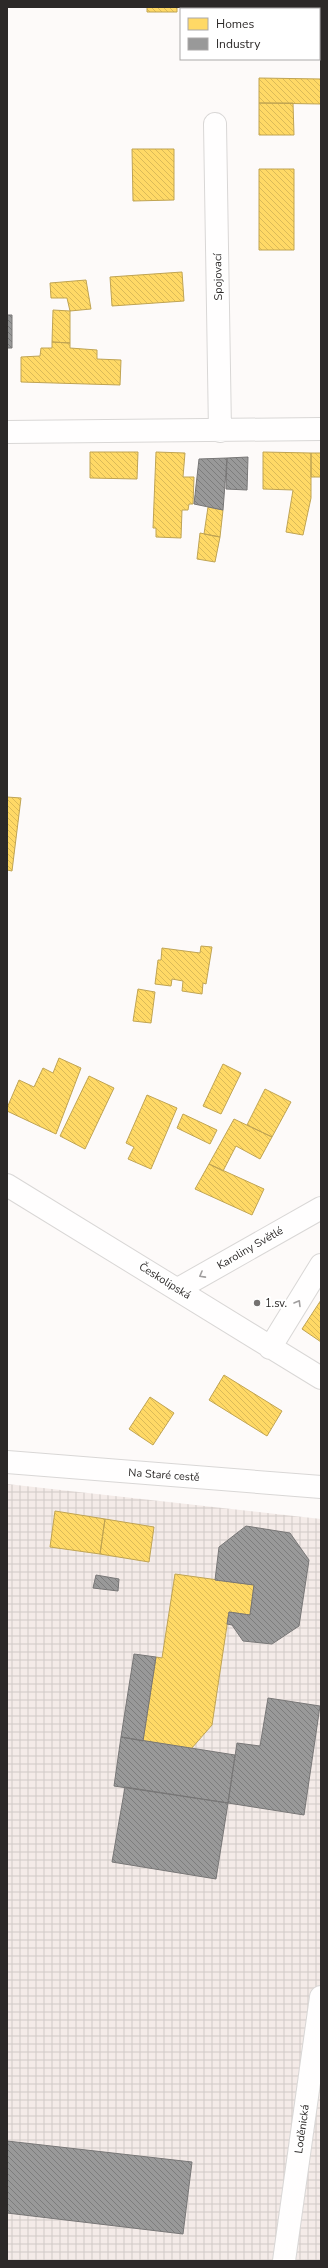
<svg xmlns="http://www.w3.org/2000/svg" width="328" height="2268" font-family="'Nunito Sans',sans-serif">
  <defs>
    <pattern id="industrial-grid" width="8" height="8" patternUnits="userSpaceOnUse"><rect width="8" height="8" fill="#f4ebe8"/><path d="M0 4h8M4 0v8" fill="none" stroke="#d1cac7"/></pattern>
    <pattern id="homes-back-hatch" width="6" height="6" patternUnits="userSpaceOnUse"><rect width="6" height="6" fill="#ffd966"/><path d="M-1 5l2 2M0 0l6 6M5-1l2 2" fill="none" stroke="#dbba58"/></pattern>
    <pattern id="industry-back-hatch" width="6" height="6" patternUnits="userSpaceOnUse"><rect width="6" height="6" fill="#999"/><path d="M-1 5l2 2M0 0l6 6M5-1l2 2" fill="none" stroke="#7d7d7d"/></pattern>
  </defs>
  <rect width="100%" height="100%" fill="#fdfaf9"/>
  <path fill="url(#industrial-grid)" d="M 7,1484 L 321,1519 L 321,2261 L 7,2261 Z"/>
  <path fill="url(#homes-back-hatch)" stroke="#c0a453" d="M 147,7 L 177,7 L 177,12 L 147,12 Z
    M 319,7 L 321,7 L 320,33 L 319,9 Z
    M 259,78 L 321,79 L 321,104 L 259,103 Z
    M 259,103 L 293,103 L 294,135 L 259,135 Z
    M 132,149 L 174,149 L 174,200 L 133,201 Z
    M 259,169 L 294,169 L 294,250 L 259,250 Z
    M 182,272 L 184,301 L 112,306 L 110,277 Z
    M 86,280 L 91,309 L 70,311 L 67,298 L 51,298 L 50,283 Z
    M 53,310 L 70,311 L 70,343 L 52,342 Z
    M 52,342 L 70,343 L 70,348 L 97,350 L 97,359 L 121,360 L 120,385 L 21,382 L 21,357 L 40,356 L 41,348 L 52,348 Z
    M 90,452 L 138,452 L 137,479 L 90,478 Z
    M 156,452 L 185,453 L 183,477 L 194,477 L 193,504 L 189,504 L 188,510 L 182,510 L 181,538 L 156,537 L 156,528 L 153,528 Z
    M 263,452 L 311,453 L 311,498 L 303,535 L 286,532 L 293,490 L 263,489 Z
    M 311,453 L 321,453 L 321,477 L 311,477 Z
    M 208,507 L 223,510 L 220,537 L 204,534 Z
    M 200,533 L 220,537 L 215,562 L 197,559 Z
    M 7,797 L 21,798 L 12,871 L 7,870 Z
    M 201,946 L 212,947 L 206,984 L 203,983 L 202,994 L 182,991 L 183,981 L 172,979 L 171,986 L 155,984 L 158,960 L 161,960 L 162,948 L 200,953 Z
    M 138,989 L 155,992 L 151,1023 L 133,1021 Z
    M 59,1058 L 81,1068 L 56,1134 L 7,1111 L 7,1108 L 19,1080 L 34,1087 L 43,1068 L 53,1073 Z
    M 223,1064 L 241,1073 L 221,1114 L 203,1106 Z
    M 89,1076 L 114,1088 L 85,1149 L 60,1136 Z
    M 265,1089 L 291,1102 L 272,1137 L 247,1125 Z
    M 147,1095 L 177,1108 L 151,1169 L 128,1159 L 134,1147 L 126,1143 Z
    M 183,1114 L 217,1130 L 210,1144 L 177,1128 Z
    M 234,1119 L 272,1137 L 260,1159 L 236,1146 L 223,1171 L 209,1164 Z
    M 209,1164 L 264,1189 L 252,1215 L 195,1189 Z
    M 321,1300 L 321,1342 L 302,1329 Z
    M 224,1375 L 282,1411 L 267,1436 L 209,1400 Z
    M 150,1397 L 174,1413 L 153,1445 L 129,1429 Z
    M 55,1511 L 105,1519 L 100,1554 L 50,1547 Z
    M 105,1519 L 154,1527 L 149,1562 L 100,1554 Z
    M 175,1574 L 254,1585 L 250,1615 L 229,1612 L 212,1725 L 191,1749 L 143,1741 L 156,1657 L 162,1658 Z"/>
  <path fill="url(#industry-back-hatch)" stroke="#787777" d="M 7,315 L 12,315 L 12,348 L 7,348 Z
    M 248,457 L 247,490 L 226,489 L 227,458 Z
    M 227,458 L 223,510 L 194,504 L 199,459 Z
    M 246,1526 L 290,1533 L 309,1560 L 299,1626 L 272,1644 L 243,1641 L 232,1625 L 227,1624 L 229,1612 L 250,1615 L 254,1585 L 215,1580 L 219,1547 Z
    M 96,1575 L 119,1579 L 118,1591 L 93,1588 Z
    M 134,1654 L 156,1657 L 143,1741 L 121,1737 Z
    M 268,1698 L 320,1706 L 304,1815 L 228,1803 L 237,1743 L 260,1746 Z
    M 121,1737 L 235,1755 L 228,1803 L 114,1786 Z
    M 125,1787 L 228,1803 L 216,1879 L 112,1862 Z
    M 7,2141 L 192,2162 L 183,2234 L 7,2213 Z"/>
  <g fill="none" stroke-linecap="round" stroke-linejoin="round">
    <g stroke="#d9d7d6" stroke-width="24">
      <path id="minor" d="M 215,124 L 220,431
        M 7,432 L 321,429
        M 7,1185 L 321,1378
        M 178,1289 L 321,1208
        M 270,1348 L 321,1265
        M 7,1462 L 321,1487
        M 284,2261 L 321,1997"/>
    </g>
    <use href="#minor" stroke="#fffefe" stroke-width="22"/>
  </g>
  <defs><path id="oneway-chevron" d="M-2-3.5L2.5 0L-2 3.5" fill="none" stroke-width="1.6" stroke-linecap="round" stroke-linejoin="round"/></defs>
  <g stroke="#a09e9e">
    <use href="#oneway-chevron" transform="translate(202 1275) rotate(151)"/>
    <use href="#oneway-chevron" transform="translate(298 1303) rotate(-59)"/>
  </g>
  <circle fill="#757271" stroke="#fff" stroke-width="1.5" cx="257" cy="1303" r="4"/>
  <g text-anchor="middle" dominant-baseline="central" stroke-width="4" stroke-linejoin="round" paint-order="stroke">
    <g font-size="11" fill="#2c2928" stroke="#fff">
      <text transform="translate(218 277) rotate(-91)">Spojovací</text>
      <text transform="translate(250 1248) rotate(-30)">Karoliny Světlé</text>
      <text transform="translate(165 1281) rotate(32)">Českolipská</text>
      <text transform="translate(164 1475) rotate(4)">Na Staré cestě</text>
      <text transform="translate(302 2129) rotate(-82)">Loděnická</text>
    </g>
    <g font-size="11" fill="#2c2928" stroke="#fff" text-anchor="start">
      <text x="265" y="1303">1.sv.</text>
    </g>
  </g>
  <rect width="328" height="2268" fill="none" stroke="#2c2928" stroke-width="16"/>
  <rect x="180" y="8" width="140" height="52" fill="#ffffff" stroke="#aba9a9"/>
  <rect x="188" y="18" width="20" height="12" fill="#ffd966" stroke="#aba9a9"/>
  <text x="216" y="28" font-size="12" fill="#2c2928">Homes</text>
  <rect x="188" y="38" width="20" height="12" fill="#999999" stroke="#aba9a9"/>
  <text x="216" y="48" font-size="12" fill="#2c2928">Industry</text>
</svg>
